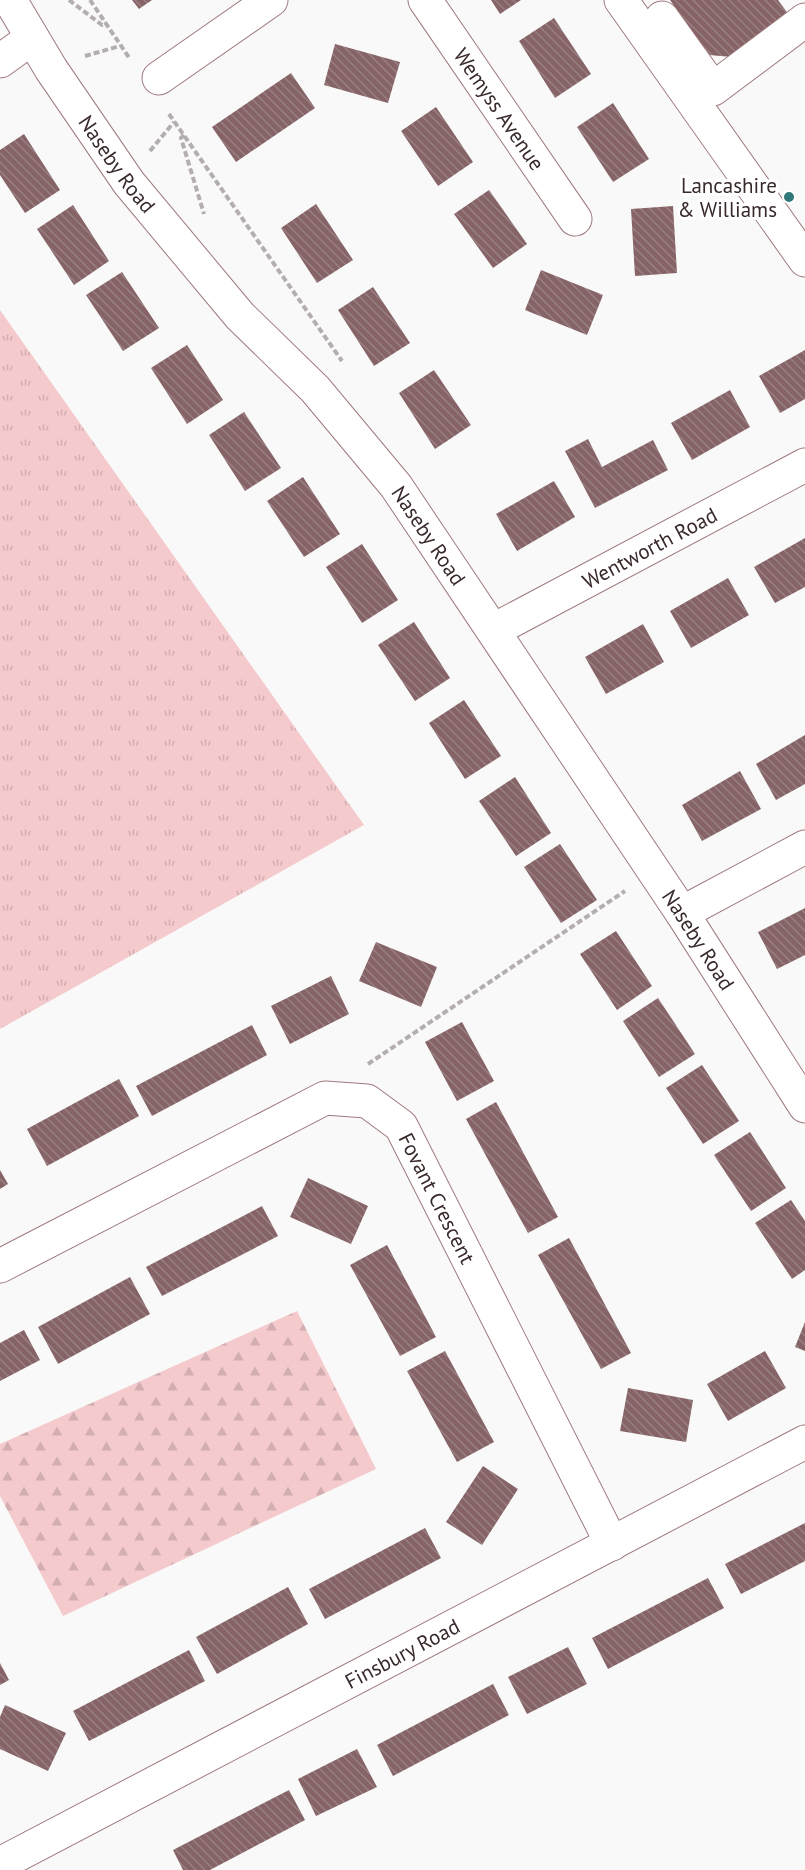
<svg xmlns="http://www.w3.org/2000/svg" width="805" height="1870" font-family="'PT Sans',sans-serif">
  <defs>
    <pattern id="forest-firs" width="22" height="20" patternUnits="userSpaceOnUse" patternTransform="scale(1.5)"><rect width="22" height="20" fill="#f4cacd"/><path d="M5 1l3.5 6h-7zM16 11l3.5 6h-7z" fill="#d2aeb0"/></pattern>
    <pattern id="park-tufts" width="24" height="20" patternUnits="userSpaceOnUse" patternTransform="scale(1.5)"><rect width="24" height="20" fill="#f4cacd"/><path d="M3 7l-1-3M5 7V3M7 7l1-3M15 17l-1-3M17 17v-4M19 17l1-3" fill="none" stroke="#d2aeb0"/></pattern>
    <pattern id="building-back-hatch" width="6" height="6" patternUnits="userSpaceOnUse" patternTransform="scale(1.5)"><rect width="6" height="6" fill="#866366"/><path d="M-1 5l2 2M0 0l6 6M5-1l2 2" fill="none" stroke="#987f81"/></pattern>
  </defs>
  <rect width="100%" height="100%" fill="#f9f9f9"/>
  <path fill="url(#forest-firs)" d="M 297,1311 L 376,1469 L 63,1616 L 0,1496 L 0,1444 Z"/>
  <path fill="url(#park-tufts)" d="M 0,310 L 364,825 L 0,1029 Z"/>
  <path fill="url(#building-back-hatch)" d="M 132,0 L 152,0 L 139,9 Z
    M 491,0 L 521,0 L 500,14 Z
    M 670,0 L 778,0 L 789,15 L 732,57 L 709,55 Z
    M 554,18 L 591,74 L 555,98 L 519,41 Z
    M 335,44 L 400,62 L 388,103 L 324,85 Z
    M 291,73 L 315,108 L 236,162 L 212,127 Z
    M 613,103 L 649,159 L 613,182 L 577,127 Z
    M 436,107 L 473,162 L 438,186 L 401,131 Z
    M 24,134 L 60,190 L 25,213 L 0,175 L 0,150 Z
    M 489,190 L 527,244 L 493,268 L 454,214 Z
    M 316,204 L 353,260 L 317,283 L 281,228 Z
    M 73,205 L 109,261 L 74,285 L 37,229 Z
    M 673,206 L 677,273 L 635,276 L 631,209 Z
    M 541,270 L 603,295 L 587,335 L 525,310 Z
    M 122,272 L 159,328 L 123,351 L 86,295 Z
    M 373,287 L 410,343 L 374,366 L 338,310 Z
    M 187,345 L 223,400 L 187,424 L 151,368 Z
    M 805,350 L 805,399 L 780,413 L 759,376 Z
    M 434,370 L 471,425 L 435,449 L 399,393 Z
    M 730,390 L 750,427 L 692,460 L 671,423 Z
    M 244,412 L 281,468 L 245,491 L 209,435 Z
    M 588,439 L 602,467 L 653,440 L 668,470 L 595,508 L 565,451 Z
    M 303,477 L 340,534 L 304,557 L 267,501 Z
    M 554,481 L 575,517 L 517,551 L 496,514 Z
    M 805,538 L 805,587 L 775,603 L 754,567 Z
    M 362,544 L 398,600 L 362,623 L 326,567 Z
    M 728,578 L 749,615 L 691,648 L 670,611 Z
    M 414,622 L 450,678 L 415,701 L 378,645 Z
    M 643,624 L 664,662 L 606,694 L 585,657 Z
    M 464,700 L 501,756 L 465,779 L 429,723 Z
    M 805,735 L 805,784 L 776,800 L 756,764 Z
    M 740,771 L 761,809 L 702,841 L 682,805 Z
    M 515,777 L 551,833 L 516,856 L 479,801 Z
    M 560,844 L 597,900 L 561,923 L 524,867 Z
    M 805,908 L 805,955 L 777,969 L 758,932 Z
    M 616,931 L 652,986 L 617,1010 L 580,954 Z
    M 376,942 L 437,967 L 421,1007 L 359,981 Z
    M 331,976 L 349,1014 L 290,1044 L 271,1006 Z
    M 658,998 L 695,1054 L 659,1077 L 623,1021 Z
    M 462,1022 L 494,1081 L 457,1101 L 425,1042 Z
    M 252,1025 L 267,1055 L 152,1116 L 136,1086 Z
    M 702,1065 L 739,1121 L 703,1144 L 666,1088 Z
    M 119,1079 L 139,1116 L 47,1166 L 27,1129 Z
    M 496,1102 L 558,1217 L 528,1233 L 466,1119 Z
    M 750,1132 L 786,1188 L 751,1211 L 714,1155 Z
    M 0,1170 L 8,1184 L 0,1189 Z
    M 308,1178 L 368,1206 L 351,1244 L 290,1217 Z
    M 791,1200 L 805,1221 L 805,1270 L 792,1279 L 755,1223 Z
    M 262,1206 L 278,1236 L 162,1296 L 146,1267 Z
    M 569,1238 L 631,1353 L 601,1369 L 538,1255 Z
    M 387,1245 L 436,1337 L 400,1356 L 350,1265 Z
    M 130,1277 L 150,1314 L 58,1364 L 38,1327 Z
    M 805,1322 L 805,1351 L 795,1347 Z
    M 24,1330 L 40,1360 L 0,1381 L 0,1343 Z
    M 445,1351 L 494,1442 L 457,1462 L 407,1371 Z
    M 765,1351 L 786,1388 L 728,1421 L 707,1384 Z
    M 628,1388 L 693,1400 L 686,1442 L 620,1431 Z
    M 483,1466 L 518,1489 L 482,1545 L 446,1522 Z
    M 805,1523 L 805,1561 L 741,1594 L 725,1564 Z
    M 425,1528 L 441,1558 L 325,1619 L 309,1589 Z
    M 708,1578 L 724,1608 L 608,1669 L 592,1638 Z
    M 288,1587 L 308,1624 L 217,1674 L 196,1637 Z
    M 568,1647 L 587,1684 L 527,1714 L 508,1677 Z
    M 189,1650 L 205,1681 L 89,1741 L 73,1711 Z
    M 0,1663 L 9,1680 L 0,1685 Z
    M 493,1684 L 509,1715 L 393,1776 L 377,1745 Z
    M 5,1705 L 66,1733 L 48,1771 L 0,1749 L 0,1717 Z
    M 357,1749 L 377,1787 L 316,1816 L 298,1779 Z
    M 289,1790 L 305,1820 L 210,1870 L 183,1870 L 173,1850 Z"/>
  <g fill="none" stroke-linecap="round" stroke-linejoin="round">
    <g stroke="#9f7a7d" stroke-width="35">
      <g id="minor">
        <path id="s1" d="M 10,0 L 51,69 L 129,183 L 240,316 L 315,389 L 396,486 L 682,913 L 805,1106"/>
        <path id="s2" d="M 425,0 L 575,219"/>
        <path d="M 621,0 L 805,260"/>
        <path d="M 662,18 L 713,89 L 805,20"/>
        <path d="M 0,61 L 32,38"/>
        <path d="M 159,78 L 271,0"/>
        <path id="s3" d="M 494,630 L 805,465"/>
        <path d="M 682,913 L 805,847"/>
        <path id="s4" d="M 0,1266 L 325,1098 L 367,1101 L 401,1126 L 612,1544"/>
        <path id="s5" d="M 0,1864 L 805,1442"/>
      </g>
    </g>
    <path stroke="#b4aeaf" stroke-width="4" stroke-dasharray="6 3" stroke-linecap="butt" d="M 69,0 L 102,25 L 106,23
      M 90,0 L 130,59
      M 85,56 L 120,46
      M 169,114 L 342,361
      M 184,135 L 181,138 L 204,214
      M 150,151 L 174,122
      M 368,1064 L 625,891"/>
    <use href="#minor" stroke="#fff" stroke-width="33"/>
  </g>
  <circle fill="#2f7877" stroke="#fff" stroke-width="2" cx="789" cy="197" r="6"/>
  <g text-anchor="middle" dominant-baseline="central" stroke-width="6" stroke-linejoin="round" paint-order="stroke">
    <g font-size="21" fill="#38292a" stroke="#fff">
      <text stroke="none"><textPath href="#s2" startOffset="132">Wemyss Avenue</textPath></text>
      <text stroke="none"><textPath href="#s1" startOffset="196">Naseby Road</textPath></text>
      <text stroke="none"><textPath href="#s1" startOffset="682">Naseby Road</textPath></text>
      <text stroke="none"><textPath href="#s3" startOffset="176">Wentworth Road</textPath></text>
      <text stroke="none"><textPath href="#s1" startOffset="1168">Naseby Road</textPath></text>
      <text stroke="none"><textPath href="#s4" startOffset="531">Fovant Crescent</textPath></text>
      <text stroke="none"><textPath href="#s5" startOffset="454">Finsbury Road</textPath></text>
    </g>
    <g font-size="21" fill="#38292a" stroke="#fff" text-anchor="end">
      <text x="777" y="185">Lancashire<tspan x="777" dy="24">&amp; Williams</tspan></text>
    </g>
  </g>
</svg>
